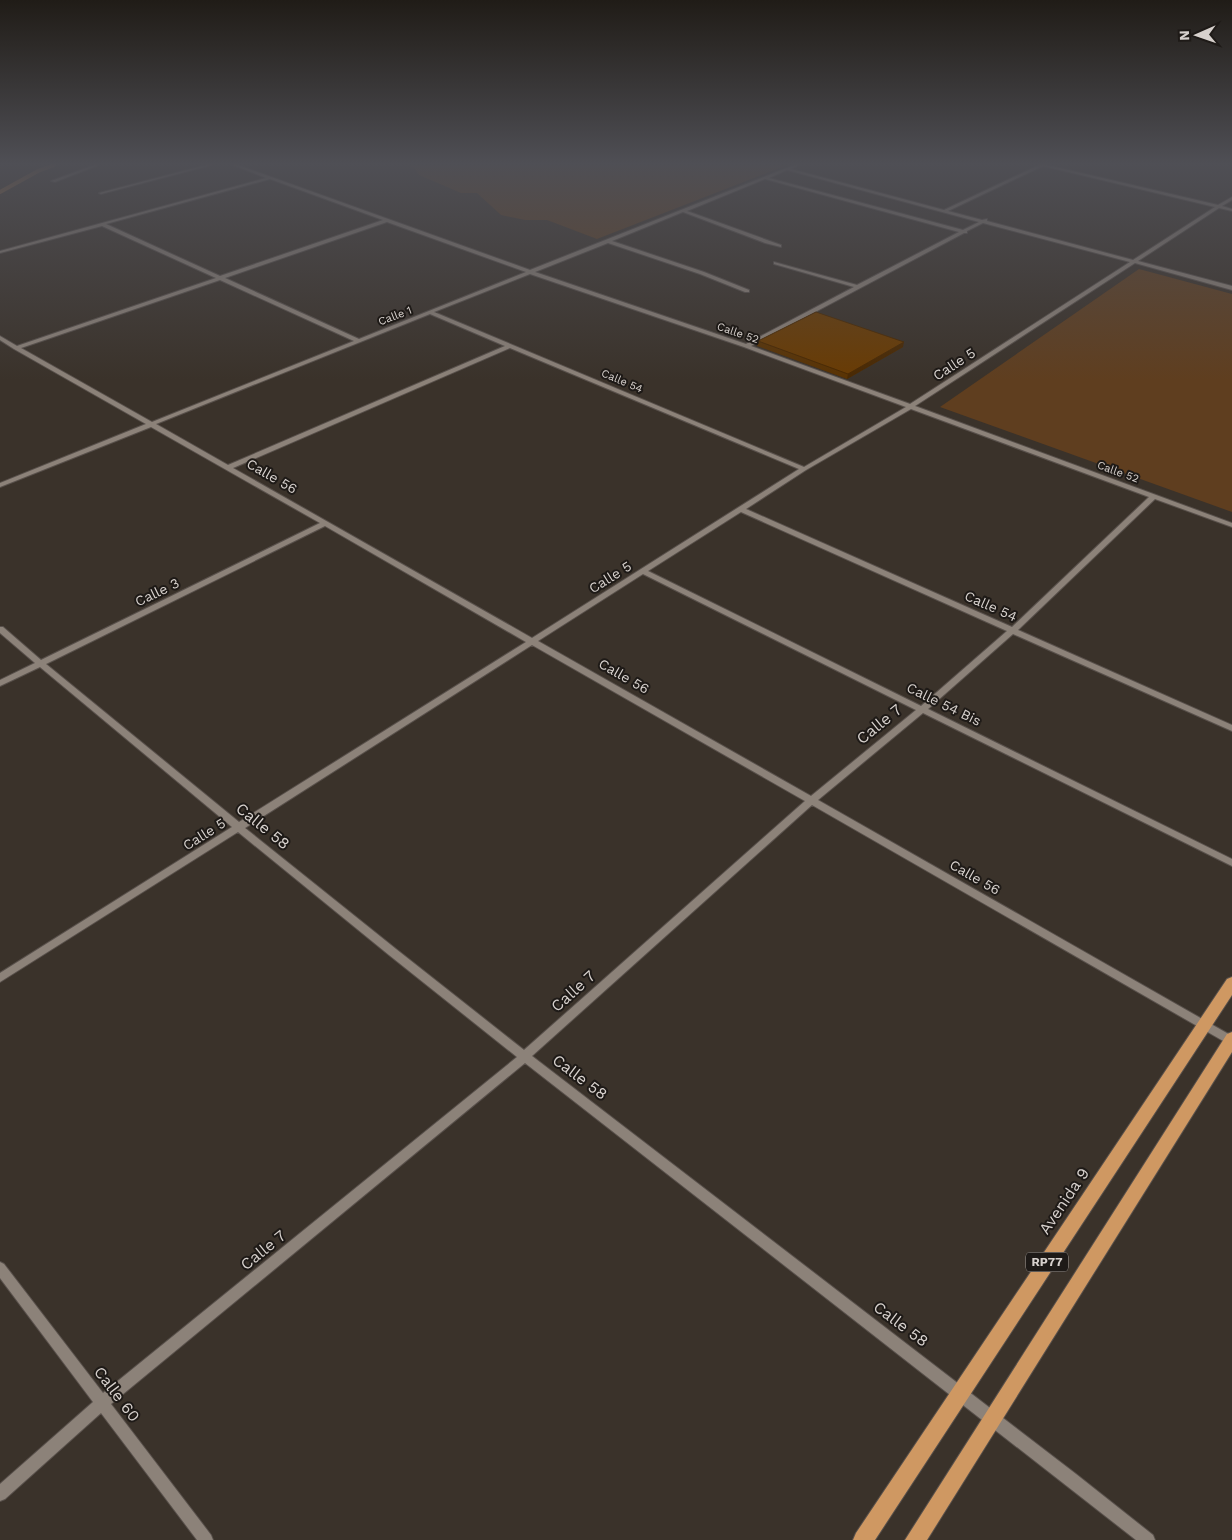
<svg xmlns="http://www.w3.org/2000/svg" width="1232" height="1540" font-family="'Work Sans',sans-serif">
  <rect width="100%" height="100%" fill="#3a322a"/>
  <path fill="#5f3e1f" d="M 405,165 L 787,165 L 597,239 L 547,220 L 525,220 L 501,215 L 477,193 L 461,193 L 419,175 L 414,168 Z
    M 1139,269 L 1232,294 L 1232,512 L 940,407 Z"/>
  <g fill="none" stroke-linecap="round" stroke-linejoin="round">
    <path stroke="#9e6c3c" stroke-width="4" d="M 0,192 L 38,171 L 54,165"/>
    <g stroke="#58504b" stroke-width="2">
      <path id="minor" d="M 94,165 L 99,165 L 55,182 L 51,181 Z
        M 206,165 L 212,165 L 101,194 L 99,193 Z
        M 233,165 L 238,165 L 530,270 L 794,165 L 799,165 L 791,169 L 944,210 L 1039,165 L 1047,165 L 1218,205 L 1232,197 L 1232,200 L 1222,206 L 1232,209 L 1232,211 L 1219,208 L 1138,261 L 1232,286 L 1232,290 L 1135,263 L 915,406 L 1232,523 L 1232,527 L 1155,499 L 1018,630 L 1232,725 L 1232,731 L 1013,634 L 928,709 L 1232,859 L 1232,866 L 923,713 L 818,800 L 1232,1036 L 1232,1046 L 812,805 L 532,1056 L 1076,1474 L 1153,1535 L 1155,1540 L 1136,1540 L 525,1063 L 111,1404 L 211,1535 L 213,1540 L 197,1540 L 101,1413 L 5,1499 L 0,1501 L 0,1484 L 93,1402 L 0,1278 L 0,1262 L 4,1264 L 103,1393 L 517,1057 L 389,955 L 238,832 L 0,982 L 0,973 L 232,827 L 40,667 L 0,686 L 0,680 L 35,663 L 0,633 L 0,627 L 3,627 L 41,660 L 320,523 L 151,427 L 0,487 L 0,483 L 146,424 L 14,349 L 0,340 L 0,336 L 17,346 L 216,278 L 102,226 L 0,253 L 0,251 L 266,178 ZM 1043,166 L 1215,207 L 1133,260 L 987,221 L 987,219 L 982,220 L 948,211 ZM 787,170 L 979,222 L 963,230 L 769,178 ZM 270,179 L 383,220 L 220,276 L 106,224 ZM 765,179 L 959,232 L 857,285 L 774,262 L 774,264 L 854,287 L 746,344 L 535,272 L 608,243 L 700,274 L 745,292 L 749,292 L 749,290 L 704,272 L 612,241 L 683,212 L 765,243 L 781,247 L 781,245 L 687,211 ZM 387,222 L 526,272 L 359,339 L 225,278 ZM 983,223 L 1130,262 L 910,404 L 751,346 L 964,233 L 967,233 L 967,231 ZM 530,274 L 744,347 L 906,407 L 804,467 L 434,312 ZM 220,280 L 354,341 L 152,422 L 21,348 ZM 430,314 L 505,346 L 228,465 L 156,424 ZM 510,348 L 799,469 L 532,638 L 233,468 ZM 911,409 L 1149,497 L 1012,627 L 746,509 L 806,470 ZM 741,512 L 1007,631 L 921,706 L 648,571 ZM 325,526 L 526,642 L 239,822 L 46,664 ZM 643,574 L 916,710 L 811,796 L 538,641 ZM 532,645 L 805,801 L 524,1050 L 396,949 L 245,828 Z"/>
    </g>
    <g stroke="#58504b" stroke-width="2">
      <path id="major" d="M 1232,977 L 1232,995 L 875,1540 L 853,1540 L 856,1533 L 1227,979 Z
        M 1232,1032 L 1232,1052 L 927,1540 L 905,1540 L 1227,1034 Z"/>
    </g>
    <use href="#minor" fill="#8c8279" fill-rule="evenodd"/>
    <use href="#major" fill="#cf9862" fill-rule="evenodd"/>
  </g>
  <path fill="#5a3303" d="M 758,341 L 903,347 L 847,379 L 757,346 Z"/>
  <path fill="#4a2902" d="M 904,342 L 903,347 L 847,379 L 848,374 Z"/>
  <path fill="#693b03" stroke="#4a2902" d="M 816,312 L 904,342 L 848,374 L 758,341 Z"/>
  <linearGradient id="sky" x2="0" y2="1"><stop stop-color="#201c17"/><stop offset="0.43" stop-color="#4f4f55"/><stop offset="1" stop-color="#4f4f55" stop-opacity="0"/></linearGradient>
  <rect width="1232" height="380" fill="url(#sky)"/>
  <g text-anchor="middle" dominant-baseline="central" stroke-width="4" stroke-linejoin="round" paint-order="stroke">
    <g font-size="11" fill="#d7d1cd" stroke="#1e1a17">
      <text transform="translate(395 316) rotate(-21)">Calle 1</text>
      <text transform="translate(738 333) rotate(19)">Calle 52</text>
      <text transform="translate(622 381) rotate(23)">Calle 54</text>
      <text transform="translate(1118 472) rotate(20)">Calle 52</text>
    </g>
    <rect fill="#1e1a17" stroke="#a09a96" stroke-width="1" x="1026" y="1252.5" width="42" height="19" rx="4"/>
    <g font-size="12" font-weight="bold" fill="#d7d1cd">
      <text x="1047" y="1262">RP77</text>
    </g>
    <g font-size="14" fill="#d7d1cd" stroke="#1e1a17">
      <text transform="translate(954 364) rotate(-33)">Calle 5</text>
      <text transform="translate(272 476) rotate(30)">Calle 56</text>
      <text transform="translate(610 577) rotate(-32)">Calle 5</text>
      <text transform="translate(157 592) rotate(-26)">Calle 3</text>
      <text transform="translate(991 606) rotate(24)">Calle 54</text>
      <text transform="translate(624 676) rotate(30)">Calle 56</text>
      <text transform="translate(944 704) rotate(26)">Calle 54 Bis</text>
      <text transform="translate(204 834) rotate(-32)">Calle 5</text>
      <text transform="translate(975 877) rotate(30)">Calle 56</text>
    </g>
    <g font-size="16" fill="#d7d1cd" stroke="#1e1a17">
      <text transform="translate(879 724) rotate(-39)">Calle 7</text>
      <text transform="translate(263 826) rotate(39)">Calle 58</text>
      <text transform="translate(573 991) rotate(-42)">Calle 7</text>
      <text transform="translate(580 1077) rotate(37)">Calle 58</text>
      <text transform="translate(1064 1201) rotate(-56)">Avenida 9</text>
      <text transform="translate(263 1250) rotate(-39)">Calle 7</text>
      <text transform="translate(901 1324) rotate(37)">Calle 58</text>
      <text transform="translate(117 1394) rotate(53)">Calle 60</text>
    </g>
  </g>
  <g transform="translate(1197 35) rotate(268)" stroke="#1e1a17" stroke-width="4" paint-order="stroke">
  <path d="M0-4L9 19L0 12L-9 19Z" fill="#d7d1cd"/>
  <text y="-8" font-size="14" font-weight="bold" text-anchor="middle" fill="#d7d1cd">N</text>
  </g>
</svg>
